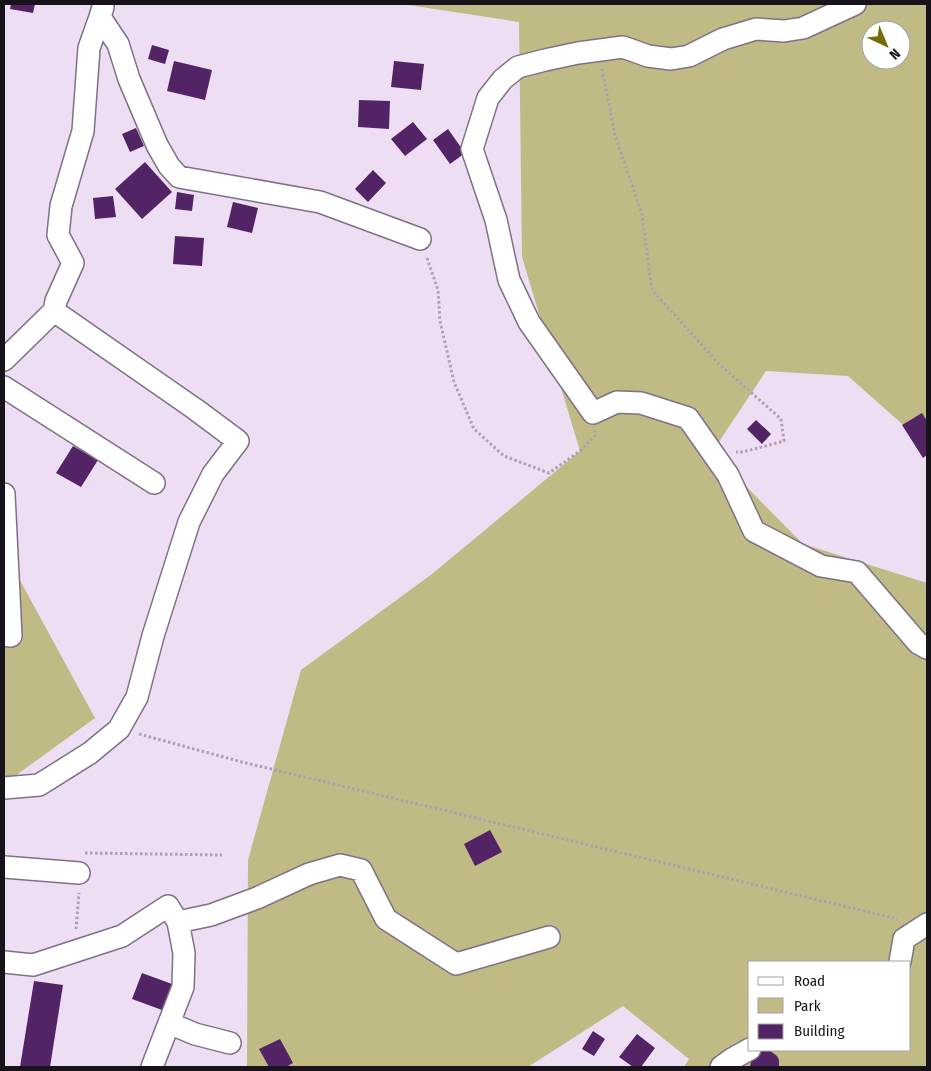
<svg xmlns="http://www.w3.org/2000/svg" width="931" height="1071" font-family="'Fira Sans Condensed',sans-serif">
  <rect width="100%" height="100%" fill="#eddef4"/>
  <path fill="#c0ba85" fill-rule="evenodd" d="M 402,4 L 927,4 L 927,446 L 848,376 L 766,371 L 712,452 L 803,544 L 927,583 L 927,1067 L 684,1067 L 689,1059 L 623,1006 L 528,1067 L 247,1067 L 248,860 L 301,670 L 432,574 L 580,451 L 522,257 L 519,22 ZM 871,30 L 901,30 L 901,60 L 871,60 ZM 750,962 L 910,962 L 910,1050 L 750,1050 Z
    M 4,551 L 95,718 L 4,784 Z"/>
  <path fill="#532465" d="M 11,4 L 35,4 L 33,13 L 10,9 Z
    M 152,45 L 169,50 L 165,64 L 148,59 Z
    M 174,61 L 212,70 L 205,100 L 167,91 Z
    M 394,61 L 424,64 L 421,90 L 391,87 Z
    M 359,100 L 390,101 L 389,129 L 358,127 Z
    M 413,122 L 427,139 L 405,156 L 391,139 Z
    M 136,128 L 144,146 L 130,152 L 122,134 Z
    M 448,129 L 465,153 L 450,164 L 433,140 Z
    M 145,162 L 172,192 L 142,219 L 115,189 Z
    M 373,170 L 386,183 L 368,202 L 355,189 Z
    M 177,192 L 194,195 L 192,211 L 175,209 Z
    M 113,196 L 116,217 L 95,219 L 93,198 Z
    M 233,202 L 258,208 L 252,233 L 227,227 Z
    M 175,236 L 204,238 L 202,266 L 173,264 Z
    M 922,413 L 927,421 L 927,455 L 923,458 L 902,425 Z
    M 756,420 L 771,434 L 762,444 L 747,429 Z
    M 73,446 L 98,460 L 81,487 L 56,473 Z
    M 490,830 L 502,852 L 475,866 L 464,844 Z
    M 142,973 L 172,984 L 162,1010 L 132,999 Z
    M 34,981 L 63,985 L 50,1067 L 20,1067 Z
    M 593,1031 L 605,1039 L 594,1056 L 582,1049 Z
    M 637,1034 L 655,1048 L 641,1067 L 633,1067 L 619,1057 Z
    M 280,1039 L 293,1063 L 286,1067 L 269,1067 L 259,1049 Z
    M 769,1050 L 777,1056 L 779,1060 L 779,1067 L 750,1067 L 752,1057 L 759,1051 Z"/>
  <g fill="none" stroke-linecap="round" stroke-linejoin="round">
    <g stroke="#7e7185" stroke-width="24">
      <path id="minor" d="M 855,4 L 803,28 L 784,31 L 756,29 L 723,39 L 689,56 L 671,59 L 648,56 L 623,47 L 578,53 L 545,60 L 518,67 L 503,79 L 488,98 L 472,149 L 496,220 L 509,280 L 529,322 L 593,413 L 617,402 L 641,403 L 688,418 L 728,475 L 754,531 L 821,566 L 857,572 L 918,643 L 927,648
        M 103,7 L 100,17 L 118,44 L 129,79 L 157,145 L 169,166 L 179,177 L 320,202 L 420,239
        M 4,360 L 54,311
        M 4,387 L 154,483
        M 4,494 L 11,636 L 4,635
        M 4,788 L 39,785 L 90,753 L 119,729 L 137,697 L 153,636 L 189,522 L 213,474 L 238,441 L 195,409 L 54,311 L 56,301 L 73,263 L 58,235 L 61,206 L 83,131 L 89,48 L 100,17
        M 4,867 L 79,873
        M 178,922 L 211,915 L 257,898 L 309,874 L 340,865 L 361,870 L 386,919 L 456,964 L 549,937
        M 4,962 L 33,965 L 122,936 L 168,906 L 178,922 L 184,953 L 183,987 L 152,1067
        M 900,962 L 904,939 L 927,924
        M 169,1023 L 195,1034 L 230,1043
        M 721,1067 L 732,1059 L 750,1049"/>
    </g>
    <path stroke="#aca0b2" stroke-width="3" stroke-dasharray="2.5 2.5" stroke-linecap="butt" d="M 602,69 L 615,135 L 642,215 L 652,290 L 719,364 L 781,419 L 784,441 L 743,452 L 736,452
      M 427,258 L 438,290 L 440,321 L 454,382 L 474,429 L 504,456 L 549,473 L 580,451 L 595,436 L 595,431
      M 139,734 L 242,762 L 898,919
      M 85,853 L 222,855
      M 76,929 L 79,893"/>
    <use href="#minor" stroke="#fff" stroke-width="21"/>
  </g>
  <rect width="931" height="1071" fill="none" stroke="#18131b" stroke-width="10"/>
  <rect x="748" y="961" width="162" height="90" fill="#ffffff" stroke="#a3a1a4"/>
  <rect x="758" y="977" width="25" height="8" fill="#ffffff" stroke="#a3a1a4"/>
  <text x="794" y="986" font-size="15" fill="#18131b">Road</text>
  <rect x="758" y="998" width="25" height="15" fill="#c0ba85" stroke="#a3a1a4"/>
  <text x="794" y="1011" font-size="15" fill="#18131b">Park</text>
  <rect x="758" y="1024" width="25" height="15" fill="#532465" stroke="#a3a1a4"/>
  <text x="794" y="1036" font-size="15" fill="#18131b">Building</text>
  <g transform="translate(886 45) rotate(136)"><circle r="24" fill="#ffffff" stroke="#a3a1a4"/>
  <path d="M0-4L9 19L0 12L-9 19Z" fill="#766c07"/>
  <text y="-8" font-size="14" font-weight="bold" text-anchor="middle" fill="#18131b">N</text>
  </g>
</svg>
